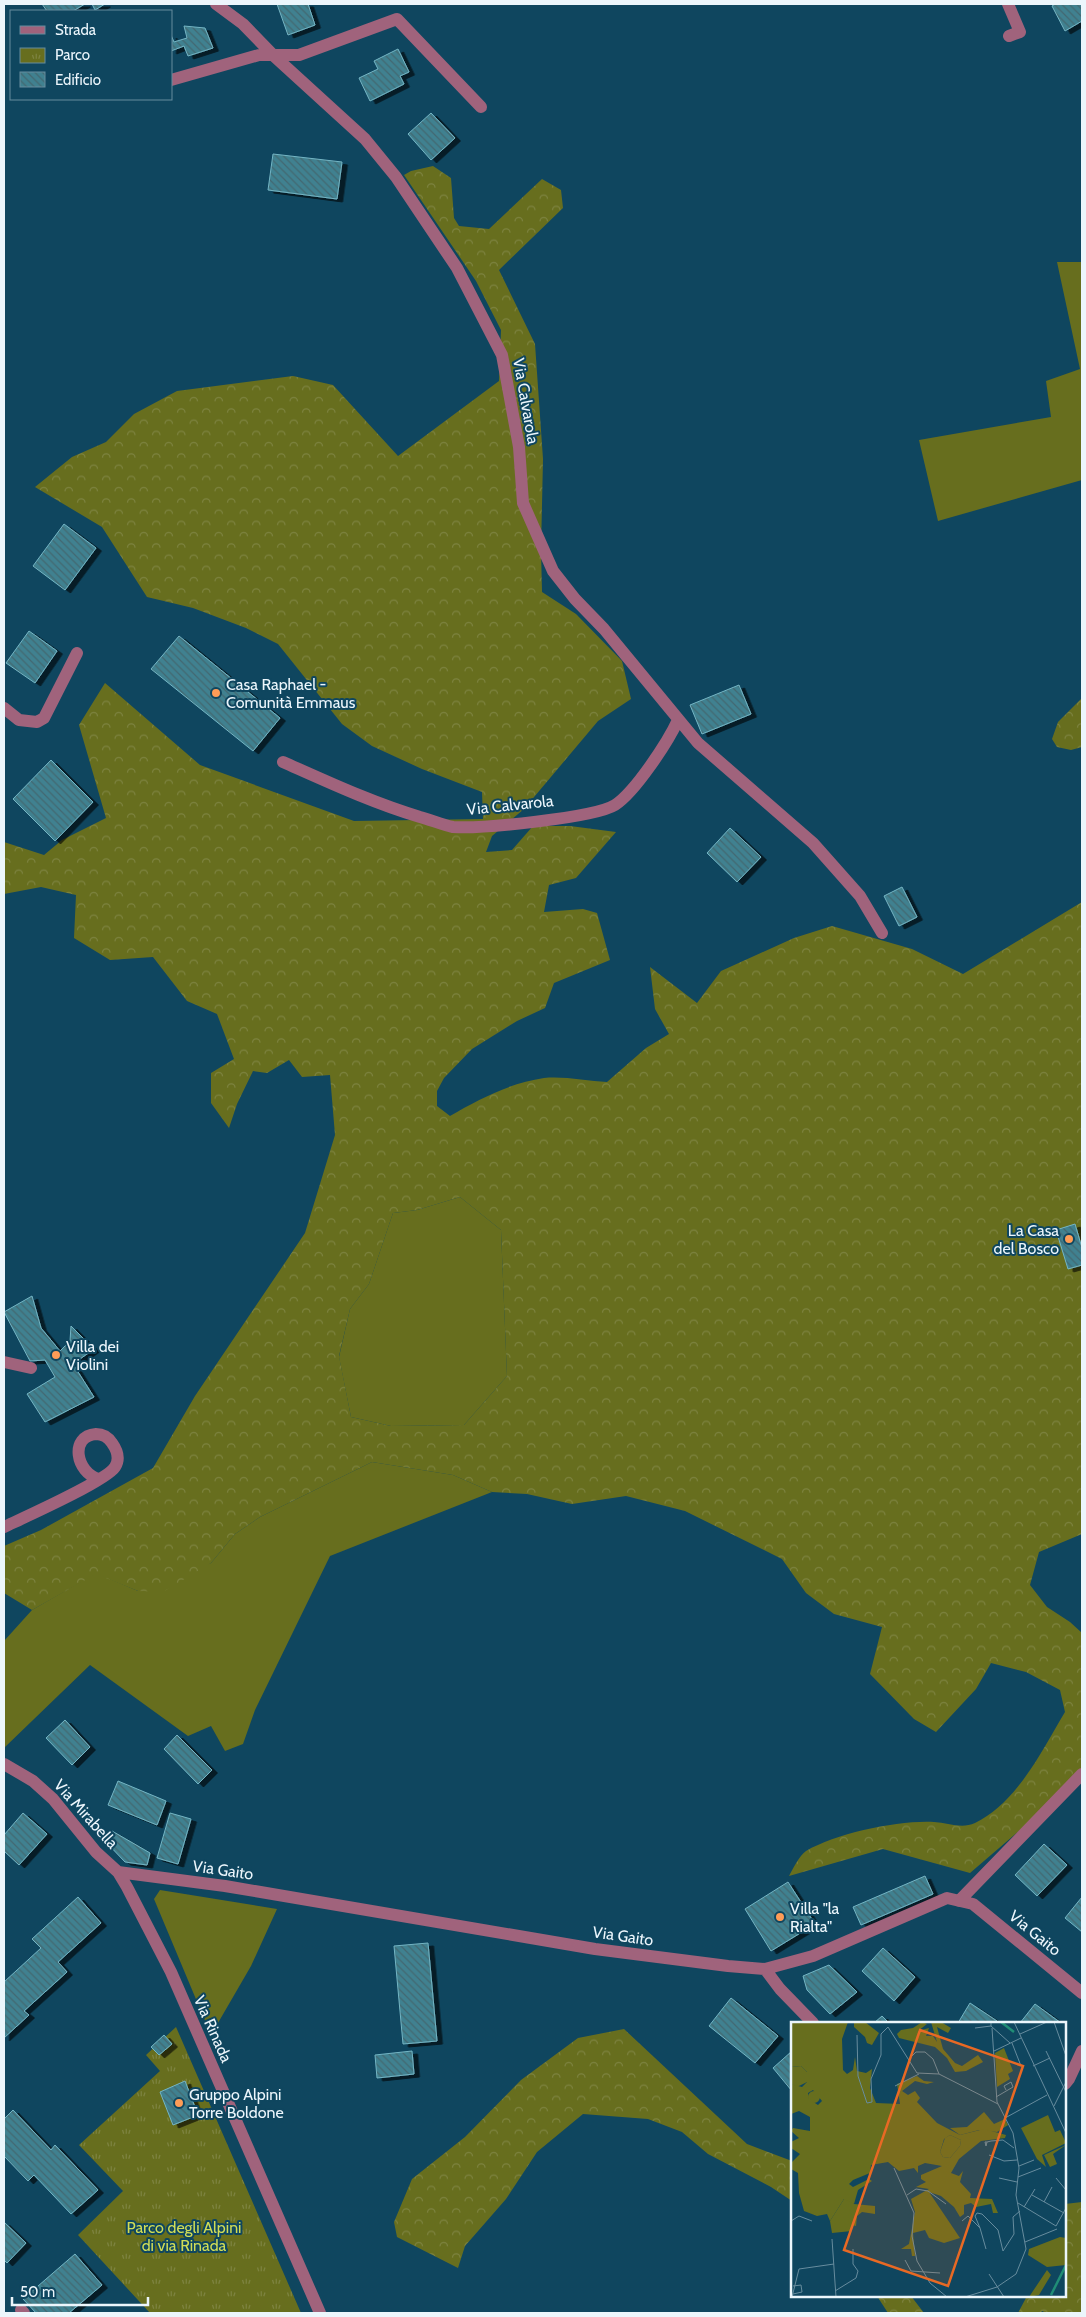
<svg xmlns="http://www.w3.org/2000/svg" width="1086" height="2317" font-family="Cabin,sans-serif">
  <defs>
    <pattern id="forest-crowns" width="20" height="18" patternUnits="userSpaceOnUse" patternTransform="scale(1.25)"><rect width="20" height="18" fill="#676e1e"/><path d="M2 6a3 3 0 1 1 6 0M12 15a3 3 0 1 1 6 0" fill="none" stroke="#7d8340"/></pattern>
    <pattern id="park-tufts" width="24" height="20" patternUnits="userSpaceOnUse" patternTransform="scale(1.25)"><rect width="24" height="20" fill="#676e1e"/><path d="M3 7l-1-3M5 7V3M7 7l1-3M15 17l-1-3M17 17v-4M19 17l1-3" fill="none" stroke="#7d8340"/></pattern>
    <pattern id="building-back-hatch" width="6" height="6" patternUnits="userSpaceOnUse" patternTransform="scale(1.25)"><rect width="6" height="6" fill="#408190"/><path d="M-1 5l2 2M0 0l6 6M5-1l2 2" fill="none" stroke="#436871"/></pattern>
    <filter id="shadow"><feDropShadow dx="5.5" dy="3" stdDeviation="0" flood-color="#0009"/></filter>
  </defs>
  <rect width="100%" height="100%" fill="#0f465f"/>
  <path fill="#676e1e" d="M 1057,262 L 1082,262 L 1082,480 L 938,521 L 919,440 L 1051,417 L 1046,381 L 1080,369 Z
    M 460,1197 L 501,1230 L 507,1376 L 464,1425 L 391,1426 L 351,1417 L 339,1357 L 350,1309 L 369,1284 L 393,1213 L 417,1210 Z
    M 372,1462 L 453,1475 L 492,1492 L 330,1556 L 255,1710 L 243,1744 L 225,1751 L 211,1726 L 188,1736 L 90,1665 L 4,1748 L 4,1641 L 32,1610 L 96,1573 L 138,1591 L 211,1563 L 235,1534 L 260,1517 Z
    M 160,1890 L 277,1909 L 251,1966 L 211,2035 L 154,1899 Z"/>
  <path fill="url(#forest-crowns)" fill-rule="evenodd" d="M 433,166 L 451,178 L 454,218 L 459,226 L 489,229 L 542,179 L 561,190 L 563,208 L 499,270 L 535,344 L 543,459 L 541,550 L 542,592 L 576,614 L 622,661 L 631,699 L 598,721 L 524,809 L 492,836 L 486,852 L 512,850 L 533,826 L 570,826 L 616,832 L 576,878 L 549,885 L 544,912 L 583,909 L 597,913 L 610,960 L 554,983 L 545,1008 L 517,1021 L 472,1049 L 444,1078 L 437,1091 L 437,1106 L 450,1116 C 479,1099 510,1083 544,1078 C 564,1076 587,1081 607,1082 L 646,1048 L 669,1034 L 655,1009 L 650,967 L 697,1003 L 721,971 L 794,938 L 832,926 L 912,949 L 963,974 L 1082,902 L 1082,1534 L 1039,1552 L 1030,1585 L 1047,1607 L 1070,1622 L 1082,1633 L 1082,1777 L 970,1873 L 883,1849 L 789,1876 C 793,1869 799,1856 806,1851 C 837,1833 899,1820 934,1822 C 948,1823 962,1829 975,1823 C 1017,1803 1043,1749 1065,1712 L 1060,1690 L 1026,1672 L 991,1663 L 976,1689 L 936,1732 L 914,1719 L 870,1674 L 882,1627 L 834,1614 L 806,1593 L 782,1559 L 685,1511 L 626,1496 L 572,1504 L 527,1494 L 492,1492 L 453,1475 L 372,1462 L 260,1517 L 235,1534 L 211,1563 L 163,1592 L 138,1591 L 96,1574 L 32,1610 L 4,1593 L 4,1546 L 41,1530 L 153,1468 L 195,1396 L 305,1233 L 335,1135 L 330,1075 L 302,1077 L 289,1060 L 267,1073 L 253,1071 L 237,1104 L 229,1128 L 211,1103 L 211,1073 L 234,1059 L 217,1014 L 187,1001 L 153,957 L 110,960 L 74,938 L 76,895 L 41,887 L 4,894 L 4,842 L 44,855 L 62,840 L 106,818 L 79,725 L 105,683 L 200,765 L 354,821 L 483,819 L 482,792 L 422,769 L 372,746 L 342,724 L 278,644 L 246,628 L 193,608 L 147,597 L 102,527 L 35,487 L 72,457 L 106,442 L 134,414 L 177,391 L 293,376 L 333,385 L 398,456 L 499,381 L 501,330 L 476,281 L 404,175 L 411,171 ZM 460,1197 L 501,1230 L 507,1376 L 464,1425 L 391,1426 L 351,1417 L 339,1356 L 350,1309 L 369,1284 L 393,1213 L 417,1210 Z
    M 1082,698 L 1082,747 L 1071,750 L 1057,747 L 1052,739 L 1058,722 Z
    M 624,2029 L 747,2144 L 792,2161 L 792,2201 L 771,2187 L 708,2154 L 682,2132 L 648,2119 L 583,2114 L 537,2152 L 506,2199 L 465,2246 L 458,2268 L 397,2237 L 394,2222 L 412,2179 L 465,2137 L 521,2080 L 578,2038 Z
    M 1082,2202 L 1082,2313 L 1046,2313 L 1042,2311 L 1041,2313 L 1018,2313 L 1027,2296 L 1065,2296 L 1065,2204 Z
    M 877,2296 L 911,2296 L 924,2313 L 888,2313 Z"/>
  <path fill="url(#park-tufts)" d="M 176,2027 L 301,2313 L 150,2313 L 78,2235 L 123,2191 L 79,2145 L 160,2071 L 146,2055 Z"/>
  <path fill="url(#building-back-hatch)" stroke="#74b5c4" filter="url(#shadow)" d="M 42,4 L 85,4 L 73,11 L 47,11 Z
    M 92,4 L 105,4 L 95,10 Z
    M 277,4 L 308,4 L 315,25 L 288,35 Z
    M 1055,4 L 1082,4 L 1082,21 L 1065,31 L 1052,6 Z
    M 184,26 L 205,28 L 213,48 L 188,56 L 184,46 L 171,51 L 171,35 L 174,42 L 187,38 Z
    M 398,49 L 409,72 L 400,76 L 404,84 L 370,101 L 359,78 L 378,69 L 374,61 Z
    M 431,113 L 455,138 L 431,160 L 408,134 Z
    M 273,154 L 342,162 L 337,199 L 268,190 Z
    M 64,524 L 96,548 L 65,590 L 33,566 Z
    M 29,631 L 57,651 L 35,683 L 6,663 Z
    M 179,636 L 280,718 L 253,751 L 151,669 Z
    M 739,685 L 751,714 L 702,734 L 690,705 Z
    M 51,760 L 93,802 L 55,841 L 13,799 Z
    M 730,828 L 761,857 L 737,882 L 707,853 Z
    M 902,887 L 917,917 L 899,926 L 884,896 Z
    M 1075,1224 L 1082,1248 L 1082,1265 L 1068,1269 L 1056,1230 Z
    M 32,1296 L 41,1328 L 60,1351 L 70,1341 L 71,1326 L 94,1349 L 73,1364 L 94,1397 L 45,1422 L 27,1394 L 55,1377 L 45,1360 L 30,1361 L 4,1312 Z
    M 65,1720 L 90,1747 L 72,1765 L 46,1738 Z
    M 177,1735 L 212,1770 L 198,1784 L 164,1749 Z
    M 118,1781 L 166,1801 L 157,1825 L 108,1805 Z
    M 23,1813 L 47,1834 L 19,1865 L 4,1851 L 4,1835 Z
    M 170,1813 L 191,1819 L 178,1864 L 157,1858 Z
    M 112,1831 L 150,1853 L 147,1865 L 125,1862 L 105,1841 Z
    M 1044,1844 L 1067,1865 L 1037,1896 L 1015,1875 Z
    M 925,1876 L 933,1894 L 861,1925 L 853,1907 Z
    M 788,1882 L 815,1924 L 771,1951 L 745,1909 Z
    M 78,1897 L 101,1923 L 58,1962 L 67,1972 L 24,2011 L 29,2015 L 4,2038 L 4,1982 L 41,1948 L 32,1939 Z
    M 1082,1897 L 1082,1932 L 1065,1918 Z
    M 428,1943 L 437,2041 L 403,2044 L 394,1946 Z
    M 883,1948 L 915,1977 L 894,2001 L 862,1971 Z
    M 829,1965 L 857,1992 L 830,2014 L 807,1990 L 803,1976 Z
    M 731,1998 L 778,2036 L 755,2063 L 709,2026 Z
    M 970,2003 L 997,2021 L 996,2023 L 958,2023 Z
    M 1035,2004 L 1061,2023 L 1020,2023 Z
    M 882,2016 L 889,2023 L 874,2023 Z
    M 164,2035 L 172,2044 L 159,2055 L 151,2047 Z
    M 412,2051 L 414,2074 L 377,2078 L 375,2055 Z
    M 792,2051 L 792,2091 L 773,2068 Z
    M 185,2081 L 198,2115 L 173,2125 L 160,2092 Z
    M 13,2110 L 51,2150 L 55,2145 L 98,2190 L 71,2214 L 34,2175 L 28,2181 L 4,2156 L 4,2119 Z
    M 4,2222 L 26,2243 L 7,2263 L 4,2260 Z
    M 75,2254 L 102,2285 L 69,2313 L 36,2313 L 23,2299 Z"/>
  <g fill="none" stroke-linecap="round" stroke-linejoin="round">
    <path stroke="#a0637c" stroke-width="12" d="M 216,4 L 243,24 L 274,56 L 365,139 L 396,177 L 457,268 L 502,355 L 519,447 L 523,503 L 553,571 L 575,599 L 604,629 L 698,743 L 813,843 L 860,896 L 882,933
      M 1008,4 L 1020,32 L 1009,36
      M 171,80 L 259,55 L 299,55 L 397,19 L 481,107
      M 4,708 L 19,720 L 37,722 L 44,718 L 77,653
      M 283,762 C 328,782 373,803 420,817 C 431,820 443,825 453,827 C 480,829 594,818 615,805 C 635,792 668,742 678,720
      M 4,1362 L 31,1368
      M 4,1527 C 23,1518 106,1481 115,1467 C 120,1459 117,1450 112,1443 C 108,1437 103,1434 96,1434 C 69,1436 76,1473 99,1479
      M 4,1764 L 33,1781 L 53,1799 L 96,1852 L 118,1872 L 127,1887 L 171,1972 L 320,2313
      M 118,1872 L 225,1886 L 595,1949 L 728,1966 L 765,1969 L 813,1956 L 947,1898 L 973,1904 L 1082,1993
      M 959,1901 L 1082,1774
      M 765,1969 L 780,1989 L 813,2023
      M 1065,2084 L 1069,2079 L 1082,2051
      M 21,2310 L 24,2313"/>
  </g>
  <g fill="#fe9c57" stroke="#0f465f" stroke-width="2">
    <circle cx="216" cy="693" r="5"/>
    <circle cx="1069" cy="1239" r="5"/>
    <circle cx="56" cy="1355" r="5"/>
    <circle cx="780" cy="1917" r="5"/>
    <circle cx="179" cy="2103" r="5"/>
  </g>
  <g text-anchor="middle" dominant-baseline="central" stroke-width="4" stroke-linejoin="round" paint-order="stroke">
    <g font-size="16" fill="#ecf6fc" stroke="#0f465f">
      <text transform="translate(526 401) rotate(80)">Via Calvarola</text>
      <text transform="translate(510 805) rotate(-6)">Via Calvarola</text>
      <text transform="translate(86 1814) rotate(48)">Via Mirabella</text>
      <text transform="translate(223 1870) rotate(8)">Via Gaito</text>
      <text transform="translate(1035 1933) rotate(39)">Via Gaito</text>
      <text transform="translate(623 1936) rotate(8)">Via Gaito</text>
      <text transform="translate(213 2029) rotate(66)">Via Rinada</text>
    </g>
    <g font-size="16" fill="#ecf6fc" stroke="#0f465f" text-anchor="start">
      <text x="226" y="684">Casa Raphael -<tspan x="226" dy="18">Comunità Emmaus</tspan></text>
      <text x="1059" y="1230" text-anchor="end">La Casa<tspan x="1059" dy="18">del Bosco</tspan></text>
      <text x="66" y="1346">Villa dei<tspan x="66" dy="18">Violini</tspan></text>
      <text x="790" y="1908">Villa "la<tspan x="790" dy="18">Rialta"</tspan></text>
      <text x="189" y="2094">Gruppo Alpini<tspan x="189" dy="18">Torre Boldone</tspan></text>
    </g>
    <g font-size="16" fill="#d1dd56" stroke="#0f465f">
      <text x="184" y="2227">Parco degli Alpini<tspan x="184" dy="18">di via Rinada</tspan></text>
    </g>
  </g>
  <g transform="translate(791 2022)">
    <rect width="275" height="275" fill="#0f465f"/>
    <path d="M 10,44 L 16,50 L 16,60 L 6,65 L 0,62 L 0,45 ZM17 75a6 6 0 1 1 12 0a6 6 0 1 1-12 0ZM 193,90 L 203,102 L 214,97 L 217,103 L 206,110 L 188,108 L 169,113 L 159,106 L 176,105 ZM 159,113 L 170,118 L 169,124 L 159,136 L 152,135 L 149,130 L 154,116 ZM 275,123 L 262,132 L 266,142 L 259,145 L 253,133 ZM 57,176 L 63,182 L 84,184 L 84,192 L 71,190 L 66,194 L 65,204 L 61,203 L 61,209 L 41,211 L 39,199 L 53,177 ZM 269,215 L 275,216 L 275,243 L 256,245 L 237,233 L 238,227 Z" fill="#676e1e"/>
    <path d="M 0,0 L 57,0 L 51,17 L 52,48 L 56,52 L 62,48 L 64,35 L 66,49 L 75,51 L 81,47 L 79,66 L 85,81 L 109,82 L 106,62 L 126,54 L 133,59 L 143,60 L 136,62 L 124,59 L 111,69 L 117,73 L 124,69 L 129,76 L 126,80 L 146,101 L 169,113 L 193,107 L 215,113 L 214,116 L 190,119 L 168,137 L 160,151 L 168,154 L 172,149 L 169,160 L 180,172 L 179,176 L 201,177 L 207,191 L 202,191 L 200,182 L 185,185 L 180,181 L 173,183 L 173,192 L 169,195 L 163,185 L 150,174 L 138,170 L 169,216 L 153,221 L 138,216 L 134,208 L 122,211 L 124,234 L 121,234 L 120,227 L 110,227 L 118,222 L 124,190 L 120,177 L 138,167 L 125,165 L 135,160 L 130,157 L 130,153 L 151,144 L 134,141 L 127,144 L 127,151 L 123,146 L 108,149 L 97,140 L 80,143 L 79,151 L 62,158 L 58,162 L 62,165 L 78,157 L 81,159 L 67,168 L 63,182 L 53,177 L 39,199 L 36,192 L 26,194 L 13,189 L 8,171 L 7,151 L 0,147 L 0,141 L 9,132 L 0,126 L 0,120 L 8,116 L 0,109 L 2,106 L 19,109 L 19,95 L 8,89 L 0,92 L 0,62 L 11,65 L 16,60 L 16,50 L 10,44 L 0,45 ZM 22,68 L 31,79 L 27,83 L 18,77 L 17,71 ZM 159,113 L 170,118 L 169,124 L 159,136 L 152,135 L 149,130 L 153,117 ZM 63,0 L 74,0 L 88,11 L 81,23 L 76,21 L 74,15 L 63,5 ZM 131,0 L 136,2 L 127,9 L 138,6 L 135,14 L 142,14 L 146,20 L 140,0 L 150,0 L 160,6 L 157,11 L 146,5 L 152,27 L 164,41 L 171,44 L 187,33 L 192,40 L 175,49 L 164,50 L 156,36 L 144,25 L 108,16 L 106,12 L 110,8 L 122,6 Z" fill="#676e1e" fill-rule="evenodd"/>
    <path d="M 213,26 L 222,49 L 217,52 L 219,57 L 206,65 L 204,31 ZM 257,93 L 264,110 L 269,108 L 275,121 L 251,133 L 255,145 L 246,137 L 230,106 ZM 256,248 L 260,253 L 248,273 L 238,275 Z" fill="#676e1e"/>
    <path fill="none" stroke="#208e76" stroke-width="2.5" d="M 210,0 L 223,10M 260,273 L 275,243"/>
    <path fill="none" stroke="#678c9e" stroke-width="1" d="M 200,0 L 200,4 L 219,21M 223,0 L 275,111M 263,0 L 275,34M 184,6 L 200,4M 229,12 L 256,0M 66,13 L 67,54 L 76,81 L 81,80 L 80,57 L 90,33 L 90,12 L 97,5 L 126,51 L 148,52 L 207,82M 221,21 L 230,44M 203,29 L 230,16M 255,29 L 275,70M 118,37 L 125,30 L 134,30 L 142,37 L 148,52M 242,44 L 259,36M 104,64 L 128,52M 205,75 L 222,65 L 220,60 L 213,64 L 215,68M 263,84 L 275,60M 214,96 L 256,73M 196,120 L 195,124 L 194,120 L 196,120 L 200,119 L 212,118 L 223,126M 198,133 L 213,139 L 226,138M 228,144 L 243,138M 103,146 L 123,191 L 121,214 L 126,239 L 139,261 L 156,275M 227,155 L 250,146M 208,156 L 226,160M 265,156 L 275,168M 116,173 L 125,167 L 137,169 L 155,182M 241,173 L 273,191M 253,180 L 261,165M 227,181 L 265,204M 233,185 L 244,167M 0,199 L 8,194 L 21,199M 171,199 L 177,194 L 189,206 L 184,194 L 186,191 L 191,192 L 207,208 L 212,229 L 223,212 L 222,195 L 229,189M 265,204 L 275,186M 189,206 L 195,227M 41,217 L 45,275M 234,220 L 266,207M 114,238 L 120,249 L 149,251M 198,252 L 213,275M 44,269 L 65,256 L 67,249 L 62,242 L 62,227M 2,272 L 11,270 L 10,263 L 2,264M 1,275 L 8,247 L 43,242M 174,275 L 206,265 L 225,252 L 235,227 L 225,173 L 228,146 L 222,111 L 206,80 L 201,6"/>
    <path fill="#e86924" fill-opacity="0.15" stroke="#e86924" stroke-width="2.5" d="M 129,8 L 232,44 L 157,264 L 53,228 Z"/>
    <rect width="275" height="275" fill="none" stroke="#ecf6fc" stroke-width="2.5"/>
  </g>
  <rect width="1086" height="2317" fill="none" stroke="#ecf6fc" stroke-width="10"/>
  <rect x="10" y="10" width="162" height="90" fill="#0f465f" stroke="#678c9e"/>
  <rect x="20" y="26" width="25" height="8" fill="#a0637c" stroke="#678c9e"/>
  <text x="55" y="35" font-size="15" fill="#ecf6fc">Strada</text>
  <rect x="20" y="48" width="25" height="15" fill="url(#park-tufts)" stroke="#678c9e"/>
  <text x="55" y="60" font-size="15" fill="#ecf6fc">Parco</text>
  <rect x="20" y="72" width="25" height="15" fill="url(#building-back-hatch)" stroke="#678c9e"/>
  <text x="55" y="85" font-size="15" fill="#ecf6fc">Edificio</text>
  <path d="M12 2297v8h136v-8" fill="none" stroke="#ecf6fc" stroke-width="2.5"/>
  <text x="20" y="2297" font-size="15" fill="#ecf6fc" stroke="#0f465f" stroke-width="4" paint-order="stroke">50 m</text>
</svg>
